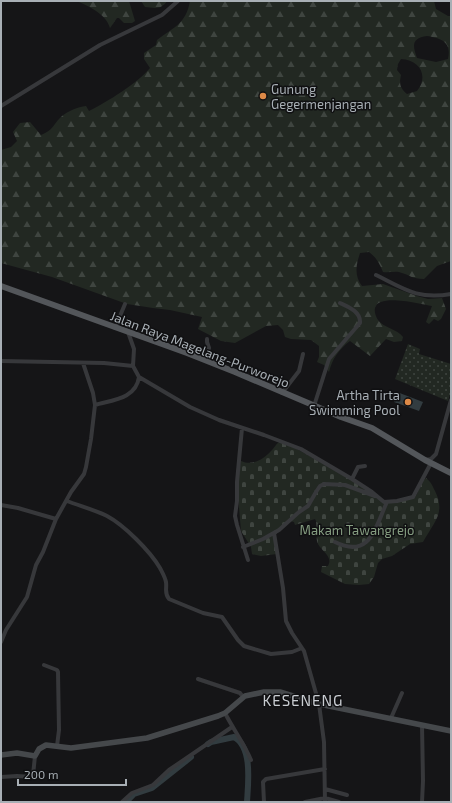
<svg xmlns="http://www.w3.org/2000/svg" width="452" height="803" font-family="'Exo 2',sans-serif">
  <defs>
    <pattern id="forest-firs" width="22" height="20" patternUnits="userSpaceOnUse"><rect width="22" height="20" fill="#222822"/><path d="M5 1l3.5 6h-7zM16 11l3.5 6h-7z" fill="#3f4540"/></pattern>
    <pattern id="cemetery-stones" width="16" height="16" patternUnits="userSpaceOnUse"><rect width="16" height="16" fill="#222822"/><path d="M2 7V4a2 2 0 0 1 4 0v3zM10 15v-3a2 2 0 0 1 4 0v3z" fill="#3f4540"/></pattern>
    <pattern id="park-dots" width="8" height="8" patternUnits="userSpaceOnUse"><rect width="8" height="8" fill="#222822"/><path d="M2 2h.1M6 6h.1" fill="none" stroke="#3f4540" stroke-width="1.8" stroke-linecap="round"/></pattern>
  </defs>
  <rect width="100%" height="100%" fill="#151517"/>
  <path fill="url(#forest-firs)" fill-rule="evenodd" d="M 77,1 L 129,1 L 135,21 L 132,23 L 124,23 L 119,18 L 117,18 L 110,28 C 106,14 90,7 77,1 Z
    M 141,1 L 167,1 C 161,10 155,8 145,7 Z
    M 190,1 L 434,1 L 436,9 L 448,16 L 451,16 L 451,261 L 437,266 L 424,279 C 412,279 410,275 399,272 C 394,271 388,273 383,272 C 380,264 376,257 369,252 L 360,253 C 356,265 354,276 362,286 L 383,284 L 417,296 L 428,299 L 442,298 L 446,309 L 441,319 L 438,321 L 434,319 L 429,324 L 426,322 L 432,306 C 421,304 378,293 375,308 C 374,312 376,317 378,320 C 384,328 397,329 403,337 L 402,341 L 394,342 L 386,339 L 370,356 L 350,341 C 339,349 332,359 329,372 L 324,365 L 317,362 L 319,357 L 319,346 L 311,340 L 291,339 L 285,337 L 283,330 L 278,325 L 266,326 L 235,343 L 221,341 L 198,329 L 202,317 L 170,310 L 153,308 L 127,304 L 52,277 L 1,263 L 1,150 L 11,147 L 17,141 L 13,132 L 20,123 L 30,122 L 41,135 C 54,130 53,124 62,116 C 68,111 78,107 86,106 L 89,111 C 107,102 138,83 150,68 L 144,59 L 144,53 L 156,45 L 157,40 C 174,27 186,24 190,1 ZM 427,36 C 441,38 452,42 448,59 L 436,62 L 417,58 C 412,45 412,38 427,36 ZM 401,59 C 420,60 429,76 417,91 L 407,94 C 400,88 399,84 401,75 L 397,70 L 398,64 Z"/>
  <path fill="url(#cemetery-stones)" d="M 280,442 L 295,448 L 357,483 L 377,498 L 388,502 L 415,497 C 419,492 420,483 426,478 C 431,482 432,485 435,491 C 446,513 434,522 423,542 L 410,544 L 392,556 L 382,559 L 378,563 L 374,577 L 369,584 L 359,585 L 345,584 L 321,572 L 322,566 L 328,566 C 334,555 319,551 317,541 C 316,535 317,528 316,521 L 315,519 L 295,525 L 294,522 L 290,521 L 275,535 L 277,554 L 261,556 L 252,554 L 251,547 L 241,531 L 237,483 L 241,461 C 252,466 263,460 271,451 C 275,448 275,444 280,442 Z"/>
  <path fill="url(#park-dots)" d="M 408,344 L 420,349 L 419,354 L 451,364 L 451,391 L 448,401 L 395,379 Z"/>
  <path fill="#323c40" d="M 397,392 L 423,402 L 419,411 L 394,402 Z"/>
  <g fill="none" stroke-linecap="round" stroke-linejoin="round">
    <path stroke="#323c40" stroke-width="6" d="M 208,744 L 211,742 L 234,737 C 253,747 248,784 247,802
      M 126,802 L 134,794 L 152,788 L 191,757"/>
    <path stroke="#37383b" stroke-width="4" d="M 1,106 L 100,45 L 162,15 L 178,1
      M 376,275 C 404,289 418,300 451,294
      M 115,328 L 125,304
      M 128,332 L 134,349 L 133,366
      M 205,360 L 209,348 L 207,342 L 207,339
      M 1,361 L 104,363 L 133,366 L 139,377 L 190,407 L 219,420 L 264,435 L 301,449 L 352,479 L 372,492 L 384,502 L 397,501 L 413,497 L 431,463
      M 282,393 L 299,371 L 303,354
      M 95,405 C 112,400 136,399 139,377
      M 314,406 L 329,359 L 360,323 C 361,312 349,307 340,303
      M 242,428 L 237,482 L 237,501 L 235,516 L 237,525 L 248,560
      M 426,460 L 431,459 L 436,454 L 451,400
      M 352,479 L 358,467 L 365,466
      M 67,501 C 80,506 95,510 107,516 C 124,525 150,551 160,568 C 162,572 165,577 166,582 C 167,589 164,593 169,599 L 203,613 L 222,617 L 238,640 L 244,646 L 271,654 L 292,652 L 302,648
      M 1,505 L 18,508 L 56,519
      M 274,533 L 283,588 L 286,621 L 292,633 L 304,651 L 319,704 L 324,742 L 325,802
      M 335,542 C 371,560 376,525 387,502
      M 243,547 L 263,539 L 279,530 L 299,512 L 308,506 L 316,492 L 320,486 L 324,484 L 345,485 L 375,496
      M 1,642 L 6,630 L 27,597 L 36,565 L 43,552 L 56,519 L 71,492 L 84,474 L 86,467 L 91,439 L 95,405 L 93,393 L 83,363
      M 44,665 L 57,670 L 58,672 L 59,730 L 57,746
      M 198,679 L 240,693 L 243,697
      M 225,713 C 233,729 244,743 251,760
      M 391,718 L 402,693
      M 422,725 L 423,781 L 422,802
      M 1,777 L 17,776 L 32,777 L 33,775 L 35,756
      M 325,789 L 347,795
      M 122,802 L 132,793 L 153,785 L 169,770 L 232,727
      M 264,802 L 263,782 L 266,779 L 325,769
      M 305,802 L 325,798 L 339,802"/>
    <path stroke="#45484b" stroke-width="5.5" d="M 1,755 L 17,753 L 35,756 L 39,749 L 46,745 L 71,748 L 147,738 L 218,716 L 225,713 L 245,696 L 264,692 L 280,692 L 319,704 L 451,731"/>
    <path stroke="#53565a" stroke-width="6" d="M 1,286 L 187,353 L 235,372 L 341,417 L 372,428 L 425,460 L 451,473"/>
  </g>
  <g fill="#dd8947" stroke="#101012" stroke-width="1.5">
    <circle cx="263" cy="96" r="4"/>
    <circle cx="408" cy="402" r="4"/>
  </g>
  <g text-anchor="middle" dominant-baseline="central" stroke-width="3" stroke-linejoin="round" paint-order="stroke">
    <g font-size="13" fill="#a8afb5" stroke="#101012" text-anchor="start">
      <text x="271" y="89">Gunung<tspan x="271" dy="15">Gegermenjangan</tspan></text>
      <text x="400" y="395" text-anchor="end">Artha Tirta<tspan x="400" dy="15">Swimming Pool</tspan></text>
    </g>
    <g font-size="13" fill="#a8afb5" stroke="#101012">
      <text transform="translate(200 349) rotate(21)">Jalan Raya Magelang-Purworejo</text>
    </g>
    <g font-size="13" fill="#869e82" stroke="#101012">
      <text x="357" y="530">Makam Tawangrejo</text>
    </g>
    <g font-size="15" letter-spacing="1" fill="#c9cdd2" stroke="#101012">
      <text x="303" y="700">KESENENG</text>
    </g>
  </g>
  <rect width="452" height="803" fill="none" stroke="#a8afb5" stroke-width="4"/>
  <path d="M18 779v6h108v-6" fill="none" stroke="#a8afb5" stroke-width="2"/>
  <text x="24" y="779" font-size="12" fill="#a8afb5" stroke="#101012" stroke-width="3" paint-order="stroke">200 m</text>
</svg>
